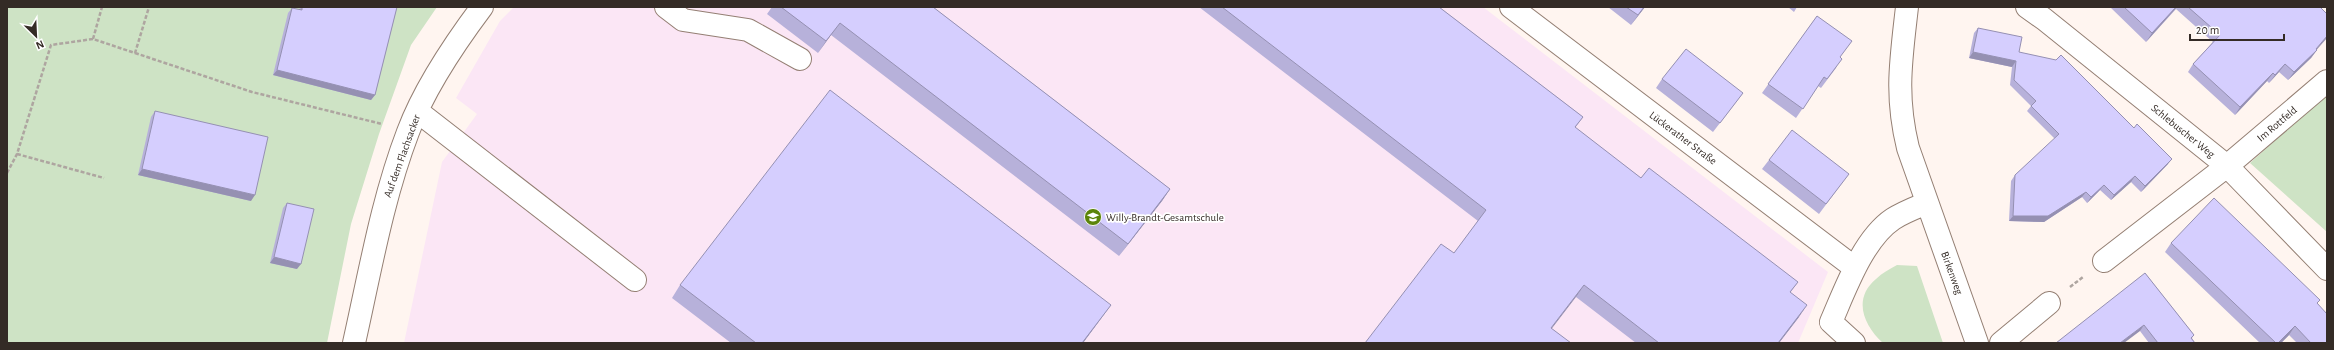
<svg xmlns="http://www.w3.org/2000/svg" width="2334" height="350" font-family="'Alegreya Sans',sans-serif">
  <rect width="100%" height="100%" fill="#fff5f0"/>
  <path fill="#fbe6f5" d="M 514,7 L 1483,7 L 1828,272 L 1798,343 L 404,343 L 442,162 L 477,114 L 456,98 L 500,21 Z"/>
  <path fill="#cee3c5" d="M 7,7 L 437,7 L 411,45 L 379,134 L 351,224 L 327,343 L 7,343 Z
    M 2327,94 L 2327,232 L 2250,163 Z
    M 1897,265 L 1917,266 L 1943,343 L 1883,343 C 1864,326 1852,299 1876,279 C 1882,273 1890,269 1897,265 Z"/>
  <g fill="none" stroke-linecap="round" stroke-linejoin="round">
    <g stroke="#947f73" stroke-width="24">
      <path id="minor" d="M 666,7 L 683,20 L 748,30 L 800,59
        M 1511,7 L 1855,268
        M 1907,7 C 1901,60 1895,95 1908,148 L 1977,343
        M 2027,7 L 2044,19 L 2227,166 L 2327,269
        M 417,111 L 635,280
        M 2104,261 L 2227,166 L 2327,81
        M 354,343 C 370,272 382,200 408,132 C 424,89 455,43 482,7
        M 1854,343 L 1831,322 C 1845,290 1863,239 1893,219 C 1904,212 1915,208 1927,203
        M 2001,343 L 2049,303"/>
    </g>
    <path stroke="#aea5a0" stroke-width="2.5" stroke-dasharray="4 2" stroke-linecap="butt" d="M 93,39 L 102,7
      M 135,53 L 252,92 L 382,124
      M 17,154 L 104,178
      M 7,173 L 17,154 L 51,45 L 93,39 L 135,53 L 149,7
      M 2070,287 L 2083,277"/>
    <use href="#minor" stroke="#fff" stroke-width="22"/>
  </g>
  <path fill="#b7b1da" d="M 300,7 L 397,7 L 375,95 L 371,100 L 273,75 L 288,13 L 292,8 L 299,10 Z
    M 772,7 L 933,7 L 1170,189 L 1162,201 L 1119,256 L 831,35 L 818,53 L 767,14 Z
    M 1199,7 L 1439,7 L 1583,117 L 1575,128 L 1641,178 L 1798,282 L 1790,293 L 1799,317 L 1779,343 L 1636,343 L 1576,297 L 1454,253 L 1478,221 Z
    M 1608,7 L 1645,7 L 1631,25 Z
    M 1788,7 L 1797,7 L 1794,12 Z
    M 2110,7 L 2320,7 L 2317,50 L 2311,58 L 2288,80 L 2279,72 L 2269,83 L 2267,81 L 2235,115 L 2188,72 L 2193,64 L 2213,42 L 2176,9 L 2146,42 Z
    M 1817,16 L 1840,57 L 1836,68 L 1821,88 L 1818,86 L 1796,118 L 1762,93 Z
    M 1978,28 L 2019,52 L 2168,164 L 2141,192 L 2131,182 L 2111,200 L 2100,190 L 2087,203 L 2082,197 L 2044,222 L 2009,221 L 2011,181 L 2015,175 L 2055,139 L 2027,111 L 2031,106 L 2010,85 L 2012,67 L 1969,58 L 1974,33 Z
    M 1662,79 L 1743,93 L 1713,132 L 1656,88 Z
    M 155,111 L 251,201 L 138,175 L 151,117 Z
    M 1769,160 L 1842,183 L 1819,214 L 1762,169 Z
    M 287,203 L 297,269 L 270,263 L 283,208 Z
    M 2171,243 L 2317,304 L 2327,343 L 2297,343 L 2289,335 L 2281,343 L 2260,343 L 2165,252 Z
    M 2145,273 L 2194,335 L 2192,338 L 2195,343 L 2149,343 L 2140,331 Z
    M 680,285 L 1111,305 L 1083,343 L 731,343 L 672,298 Z"/>
  <path fill="#9590b2" d="M 1644,7 L 1645,7 L 1631,25 L 1638,15 Z
    M 2176,7 L 2177,7 L 2146,42 L 2152,33 Z
    M 840,23 L 831,35 L 818,53 L 826,41 Z
    M 2327,36 L 2327,38 L 2313,54 L 2317,50 L 2311,58 L 2288,80 L 2294,72 L 2316,49 Z
    M 1973,52 L 2016,61 L 2012,67 L 1969,58 Z
    M 2285,64 L 2279,72 L 2269,83 L 2275,75 Z
    M 277,70 L 375,95 L 371,100 L 273,75 Z
    M 2273,73 L 2267,81 L 2235,115 L 2240,107 Z
    M 2172,159 L 2168,164 L 2141,192 L 2145,186 Z
    M 142,169 L 255,195 L 251,201 L 138,175 Z
    M 2135,176 L 2131,182 L 2111,200 L 2114,195 Z
    M 2104,185 L 2100,190 L 2087,203 L 2091,197 Z
    M 1170,189 L 1162,201 L 1119,256 L 1128,244 Z
    M 2086,192 L 2082,197 L 2044,222 L 2009,221 L 2013,216 Z
    M 274,257 L 301,264 L 297,269 L 270,263 Z
    M 1584,285 L 1576,297 L 1543,340 L 1551,328 Z
    M 1111,305 L 1083,343 L 1082,343 Z
    M 1807,305 L 1799,317 L 1779,343 L 1778,343 Z
    M 2144,325 L 2140,331 L 2124,343 L 2120,343 Z
    M 2295,326 L 2289,335 L 2281,343 L 2278,343 Z"/>
  <path fill="#d5cefe" stroke="#9590b2" d="M 302,7 L 397,7 L 375,95 L 277,70 L 292,8 L 302,10 Z
    M 781,7 L 933,7 L 1170,189 L 1128,244 L 840,23 L 826,41 Z
    M 1222,7 L 1439,7 L 1583,117 L 1575,127 L 1641,178 L 1649,168 L 1798,282 L 1790,292 L 1807,305 L 1778,343 L 1659,343 L 1584,285 L 1551,328 L 1571,343 L 1365,343 L 1441,244 L 1454,253 L 1486,210 Z
    M 1626,7 L 1644,7 L 1638,15 Z
    M 2124,7 L 2176,7 L 2152,33 Z
    M 2188,7 L 2320,7 L 2327,14 L 2327,36 L 2316,49 L 2317,50 L 2294,72 L 2285,64 L 2275,75 L 2273,73 L 2240,107 L 2193,64 L 2220,35 Z
    M 1817,16 L 1852,41 L 1840,57 L 1842,59 L 1827,79 L 1824,77 L 1803,109 L 1768,84 Z
    M 1978,28 L 2022,37 L 2019,52 L 2056,60 L 2061,55 L 2134,128 L 2137,124 L 2172,159 L 2145,186 L 2135,176 L 2114,195 L 2104,185 L 2091,197 L 2086,192 L 2048,216 L 2013,216 L 2015,175 L 2059,134 L 2031,106 L 2036,101 L 2014,80 L 2016,61 L 1973,52 Z
    M 1686,49 L 1743,93 L 1720,123 L 1662,79 Z
    M 830,90 L 1111,305 L 1082,343 L 756,343 L 680,285 Z
    M 155,111 L 268,137 L 255,195 L 142,169 Z
    M 1792,130 L 1849,174 L 1826,204 L 1769,160 Z
    M 2214,198 L 2320,300 L 2317,303 L 2327,314 L 2327,343 L 2311,343 L 2295,326 L 2278,343 L 2276,343 L 2171,243 Z
    M 287,203 L 314,209 L 301,264 L 274,257 Z
    M 2145,273 L 2194,335 L 2191,338 L 2195,343 L 2158,343 L 2144,325 L 2120,343 L 2056,343 Z"/>
  <defs>
    <g id="school-disc" transform="scale(0.9)"><circle r="9.5" fill="#5b840a" stroke="#fff"/><path d="M0-5L7-2L0 1L-7-2ZM-4 1L0 2.5L4 1V4Q0 6-4 4Z" fill="#fff"/></g>
  </defs>
  <g fill-rule="evenodd">
    <use href="#school-disc" x="1093" y="217"/>
  </g>
  <g text-anchor="middle" dominant-baseline="central" stroke-width="3.5" stroke-linejoin="round" paint-order="stroke">
    <g font-size="11" fill="#342b26" stroke="#fff">
      <text transform="translate(2277 124) rotate(-40)">Im Rottfeld</text>
      <text transform="translate(2183 131) rotate(39)">Schlebuscher Weg</text>
      <text transform="translate(1683 138) rotate(37)">Lückerather Straße</text>
      <text transform="translate(402 156) rotate(-70)">Auf dem Flachsacker</text>
      <text transform="translate(1952 273) rotate(70)">Birkenweg</text>
    </g>
    <g font-size="11" fill="#342b26" stroke="#fff" text-anchor="start">
      <text x="1106" y="217">Willy-Brandt-Gesamtschule</text>
    </g>
  </g>
  <rect width="2334" height="350" fill="none" stroke="#342b26" stroke-width="16"/>
  <g transform="translate(36 36) rotate(156)" stroke="#ffffff" stroke-width="3" paint-order="stroke">
  <path d="M0-3L7 15L0 10L-7 15Z" fill="#342b26"/>
  <text y="-6" font-size="11" font-weight="bold" text-anchor="middle" fill="#342b26">N</text>
  </g>
  <path d="M2190 34v6h94v-6" fill="none" stroke="#342b26" stroke-width="2"/>
  <text x="2196" y="34" font-size="12" fill="#342b26" stroke="#ffffff" stroke-width="3" paint-order="stroke">20 m</text>
</svg>
